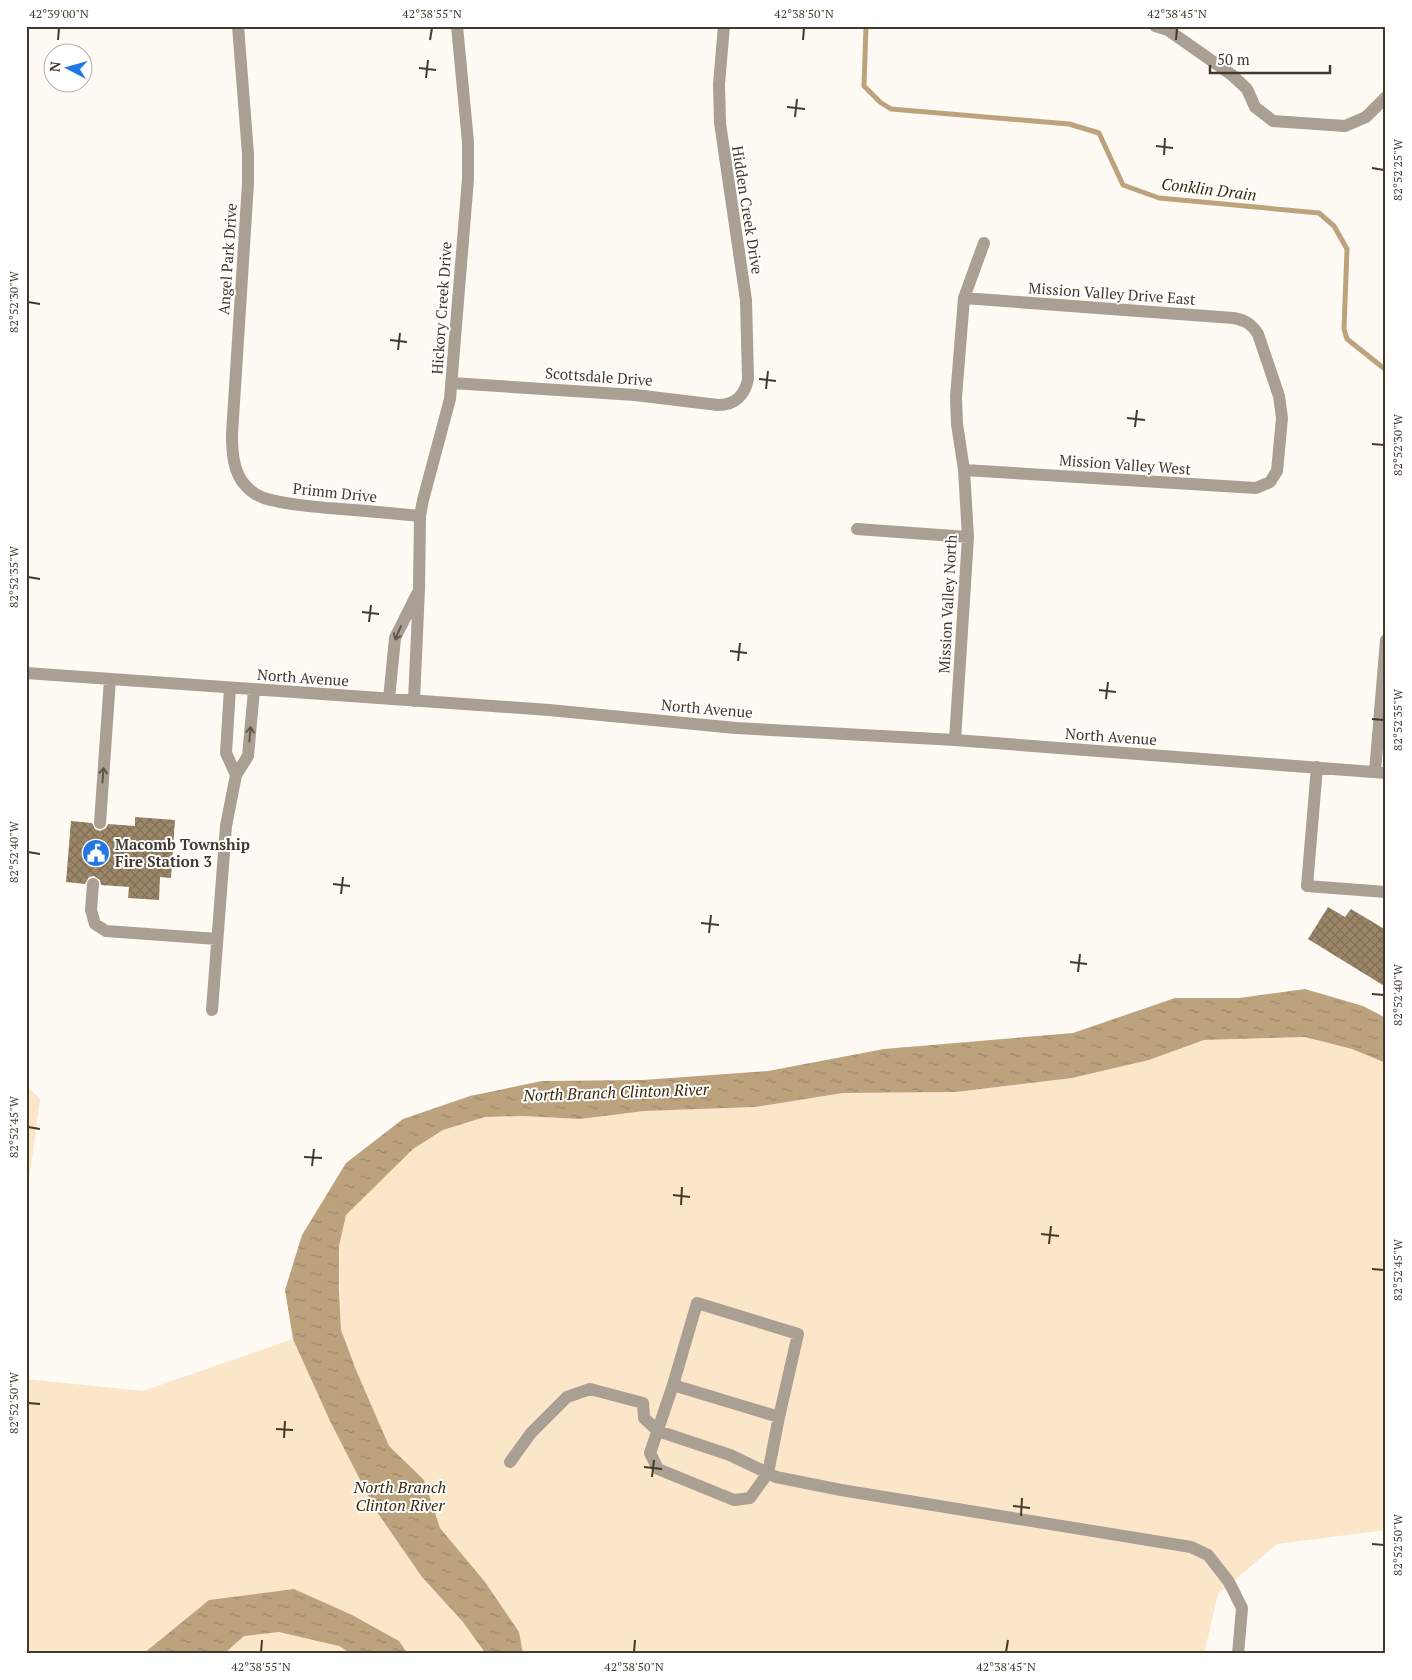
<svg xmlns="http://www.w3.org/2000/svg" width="1412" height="1680" font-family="'PT Serif',serif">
  <defs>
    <pattern id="water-ripples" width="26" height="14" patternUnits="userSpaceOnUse" patternTransform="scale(1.25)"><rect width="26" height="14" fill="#bca37e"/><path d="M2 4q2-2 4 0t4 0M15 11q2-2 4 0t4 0" fill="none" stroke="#9a8667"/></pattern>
    <pattern id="building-cross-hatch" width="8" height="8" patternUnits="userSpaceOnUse" patternTransform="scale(1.25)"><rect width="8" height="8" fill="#9b8668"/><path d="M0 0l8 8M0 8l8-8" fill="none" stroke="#806f56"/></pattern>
  </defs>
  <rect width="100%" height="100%" fill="#fffaf4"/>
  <path fill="#fbe6c9" d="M 1305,1037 L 1352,1049 L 1386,1063 L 1386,1530 L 1277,1544 L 1218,1594 L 1204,1654 L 26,1654 L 26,1379 L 143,1391 L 293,1339 L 341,1330 L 339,1246 L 346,1214 L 413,1149 L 443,1130 L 485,1117 L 523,1116 L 580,1119 L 644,1111 L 755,1107 L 843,1093 L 956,1092 L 1072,1078 L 1149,1060 L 1204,1040 Z
    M 26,1085 L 40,1099 L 26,1202 Z"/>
  <path fill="url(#water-ripples)" d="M 1305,989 L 1363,1006 L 1386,1018 L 1386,1063 L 1352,1049 L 1305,1037 L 1204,1040 L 1149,1060 L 1072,1078 L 956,1092 L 843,1093 L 755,1107 L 644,1111 L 580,1119 L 523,1116 L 485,1117 L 443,1130 L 413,1149 L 346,1215 L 339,1246 L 339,1289 L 341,1330 L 356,1370 L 389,1446 L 424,1480 L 440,1528 L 485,1582 L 519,1632 L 523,1654 L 486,1654 L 463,1622 L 422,1577 L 375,1509 L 330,1421 L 293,1339 L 285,1290 L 302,1235 L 346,1163 L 403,1119 L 470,1096 L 542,1081 L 643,1080 L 768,1071 L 884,1049 L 1073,1033 L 1175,998 L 1239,998 Z
    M 294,1589 L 352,1615 L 399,1641 L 408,1654 L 352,1654 L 339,1646 L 279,1632 L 244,1636 L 224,1654 L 143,1654 L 209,1600 Z"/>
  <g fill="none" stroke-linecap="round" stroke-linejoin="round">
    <path stroke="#bca37e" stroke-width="5" d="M 866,26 L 864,86 L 880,102 L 891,109 L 1069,124 L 1099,133 L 1123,185 L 1159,198 L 1319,213 L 1334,226 L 1347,249 L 1344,329 L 1347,339 L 1386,370"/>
  </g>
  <path fill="url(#building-cross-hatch)" d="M 135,817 L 175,820 L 171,878 L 160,877 L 159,900 L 128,898 L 129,887 L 101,885 L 100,880 L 94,876 L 89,877 L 85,884 L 66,882 L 71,821 L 92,823 L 95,829 L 100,831 L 106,828 L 108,824 L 135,826 Z
    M 1328,907 L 1345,917 L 1351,909 L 1386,930 L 1386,987 L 1308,939 Z"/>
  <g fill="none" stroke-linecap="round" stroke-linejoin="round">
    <path stroke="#a99f92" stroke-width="12" d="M 238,26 L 248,154 L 248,183 L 232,434 C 232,451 233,472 245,485 C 252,493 261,498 271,500 C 290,505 309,506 328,508 C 359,510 389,513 420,516
      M 1155,26 L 1168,30 L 1232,75 L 1247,89 L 1255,107 L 1273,121 L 1345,126 L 1366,117 L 1386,97
      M 452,383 L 635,395 L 718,405 C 735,405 745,395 748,379 L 746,300 L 720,123 L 719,84 L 724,26
      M 964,470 L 1256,488 L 1270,482 L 1277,471 L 1282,418 L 1279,396 L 1258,334 C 1252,324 1245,320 1233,318 L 964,298
      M 857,529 L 968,537
      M 26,673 L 549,710 L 736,728 L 955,740 L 1386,773
      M 230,688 L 226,753 L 236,775
      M 389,699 L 395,638 L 417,594
      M 414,701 L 419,589 L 420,516 L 423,500 L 450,399 L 468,179 L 468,142 L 457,26
      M 955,740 L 968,537 L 964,470 L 957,424 L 956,397 L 964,298 L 984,243
      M 1317,767 L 1307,886 L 1386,892
      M 1375,772 L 1386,640
      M 100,823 L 110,679
      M 93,884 L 91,910 L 95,924 L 106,931 L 217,939
      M 212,1010 L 226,826 L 236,775 L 248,756 L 254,690
      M 673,1385 L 779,1417 L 768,1473 L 750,1498 L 734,1500 L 658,1469 L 650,1453 Z
      M 673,1385 L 697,1303 L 798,1334 L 779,1417
      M 510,1462 L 531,1433 L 567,1397 L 590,1389 L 643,1403 L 644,1418 L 658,1431 L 730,1455 L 776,1477 L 841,1490 L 1191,1547 L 1208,1555 L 1229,1582 L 1242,1608 L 1238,1654"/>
  </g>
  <defs><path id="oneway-shaft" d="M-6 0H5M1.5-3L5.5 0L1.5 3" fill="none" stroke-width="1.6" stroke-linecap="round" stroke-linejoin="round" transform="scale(1.25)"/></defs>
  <g stroke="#61584b">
    <use href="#oneway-shaft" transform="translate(398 633) rotate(113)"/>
    <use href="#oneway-shaft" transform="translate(250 734) rotate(-85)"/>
    <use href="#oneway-shaft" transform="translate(103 775) rotate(-86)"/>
  </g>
  <path fill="none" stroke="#42392c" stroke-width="2" d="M 58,40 L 59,28M 430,40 L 432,28M 803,40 L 804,28M 1176,40 L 1177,28M 419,68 L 436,70M 426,78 L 428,60M 787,107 L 805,109M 795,117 L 797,99M 1156,146 L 1173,148M 1164,155 L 1165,138M 1372,168 L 1384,170M 28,302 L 40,304M 390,340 L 407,342M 398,350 L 400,333M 759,379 L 776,381M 766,389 L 768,371M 1127,418 L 1145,420M 1135,427 L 1137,410M 1372,444 L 1384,445M 28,577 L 40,579M 362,612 L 379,614M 369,622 L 371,605M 730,651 L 747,653M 738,661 L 740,643M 1099,690 L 1116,692M 1106,699 L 1108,682M 1372,719 L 1384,720M 28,852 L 40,854M 333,884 L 350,886M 341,894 L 343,877M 701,923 L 719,925M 709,933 L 711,915M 1070,962 L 1087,964M 1078,972 L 1080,954M 1372,994 L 1384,995M 28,1127 L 40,1129M 304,1157 L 322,1158M 312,1166 L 314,1149M 673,1195 L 690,1197M 681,1205 L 682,1187M 1041,1234 L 1059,1236M 1049,1244 L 1051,1226M 1372,1269 L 1384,1270M 28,1403 L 40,1404M 276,1429 L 293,1430M 284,1438 L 285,1421M 644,1467 L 662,1469M 652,1477 L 654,1460M 1013,1506 L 1030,1508M 1021,1516 L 1022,1498M 1372,1544 L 1384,1545M 261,1652 L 262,1640M 634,1652 L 635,1640M 1006,1652 L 1008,1640"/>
  <defs>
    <g id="civic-disc" transform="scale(1.4375)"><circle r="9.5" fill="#2178e2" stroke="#fff"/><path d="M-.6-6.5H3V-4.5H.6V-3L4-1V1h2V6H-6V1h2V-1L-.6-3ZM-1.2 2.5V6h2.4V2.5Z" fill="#fff"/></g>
  </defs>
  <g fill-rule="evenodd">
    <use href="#civic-disc" x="96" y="853"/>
  </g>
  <g text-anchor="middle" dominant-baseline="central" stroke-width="4" stroke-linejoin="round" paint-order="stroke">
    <g font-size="15" fill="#42392c" stroke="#fff">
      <text transform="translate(748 210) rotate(81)">Hidden Creek Drive</text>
      <text transform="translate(227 259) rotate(-86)">Angel Park Drive</text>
      <text transform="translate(1112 293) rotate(4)">Mission Valley Drive East</text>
      <text transform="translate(441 308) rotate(-86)">Hickory Creek Drive</text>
      <text transform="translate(599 376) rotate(4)">Scottsdale Drive</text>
      <text transform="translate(1125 464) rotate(4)">Mission Valley West</text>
      <text transform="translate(335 492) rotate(6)">Primm Drive</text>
      <text transform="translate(947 604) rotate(-87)">Mission Valley North</text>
      <text transform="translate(303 677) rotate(4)">North Avenue</text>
      <text transform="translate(707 708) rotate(5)">North Avenue</text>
      <text transform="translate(1111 736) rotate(4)">North Avenue</text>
    </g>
    <g font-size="15" font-weight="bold" fill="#42392c" stroke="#fff" text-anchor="start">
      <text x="115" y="844">Macomb Township<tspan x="115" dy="17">Fire Station 3</tspan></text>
    </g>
    <g font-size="16" font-style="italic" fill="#3b2809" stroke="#fff">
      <text transform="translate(1209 189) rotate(7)">Conklin Drain</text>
      <text transform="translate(616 1092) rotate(-2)">North Branch Clinton River</text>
      <text x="400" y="1487">North Branch<tspan x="400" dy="18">Clinton River</tspan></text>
    </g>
  </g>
  <rect width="1412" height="1680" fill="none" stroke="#ffffff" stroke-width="55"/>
  <g transform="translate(68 68) rotate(276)"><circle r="24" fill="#ffffff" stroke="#b3b0ab"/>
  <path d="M0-4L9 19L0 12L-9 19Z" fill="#2178e2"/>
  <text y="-8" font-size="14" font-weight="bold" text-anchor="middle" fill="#42392c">N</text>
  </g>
  <path d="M1210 65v8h120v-8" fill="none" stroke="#42392c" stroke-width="2.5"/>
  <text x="1217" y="65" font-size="15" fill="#42392c" stroke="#ffffff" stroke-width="4" paint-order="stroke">50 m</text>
  <rect x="28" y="28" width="1356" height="1624" fill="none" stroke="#42392c" stroke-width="2"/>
  <g font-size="12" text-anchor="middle" fill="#42392c">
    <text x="59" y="18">42°39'00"N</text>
    <text x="432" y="18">42°38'55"N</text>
    <text x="804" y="18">42°38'50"N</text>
    <text x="1177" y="18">42°38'45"N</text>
    <text transform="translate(1398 170) rotate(-90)" y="4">82°52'25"W</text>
    <text transform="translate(14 302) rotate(-90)" y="4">82°52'30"W</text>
    <text transform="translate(1398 445) rotate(-90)" y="4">82°52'30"W</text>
    <text transform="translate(14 577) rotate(-90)" y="4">82°52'35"W</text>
    <text transform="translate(1398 720) rotate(-90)" y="4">82°52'35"W</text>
    <text transform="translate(14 852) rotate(-90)" y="4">82°52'40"W</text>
    <text transform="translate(1398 995) rotate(-90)" y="4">82°52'40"W</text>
    <text transform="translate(14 1127) rotate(-90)" y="4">82°52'45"W</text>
    <text transform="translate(1398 1270) rotate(-90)" y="4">82°52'45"W</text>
    <text transform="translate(14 1403) rotate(-90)" y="4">82°52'50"W</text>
    <text transform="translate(1398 1545) rotate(-90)" y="4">82°52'50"W</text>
    <text x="261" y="1671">42°38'55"N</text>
    <text x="634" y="1671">42°38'50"N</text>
    <text x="1006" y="1671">42°38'45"N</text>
  </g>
</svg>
